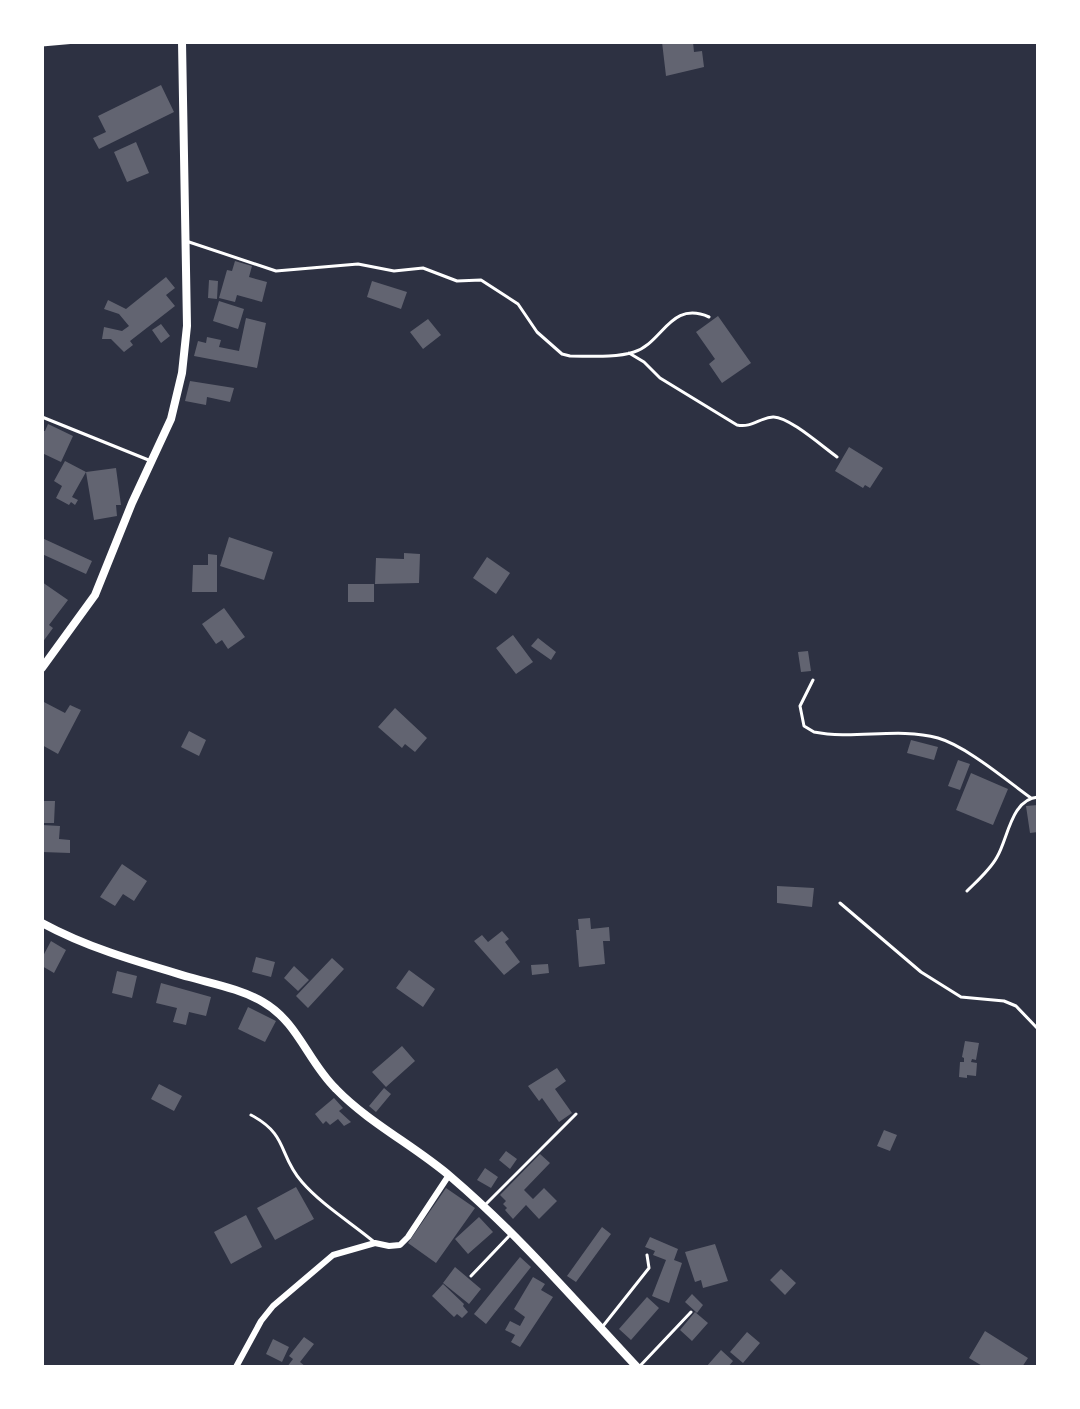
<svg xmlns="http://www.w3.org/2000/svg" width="1080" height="1409" font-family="Signika,sans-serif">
  <rect width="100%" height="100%" fill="#2d3142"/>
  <path fill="#626471" d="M 662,42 L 693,42 L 694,52 L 702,51 L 704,67 L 666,76 Z
    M 161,85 L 174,112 L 99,149 L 93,138 L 106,132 L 98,116 Z
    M 136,142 L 149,173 L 127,182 L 114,152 Z
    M 235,261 L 252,266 L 249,277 L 267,282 L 262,302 L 237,295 L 235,302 L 219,298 L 227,270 L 232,271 Z
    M 166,277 L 175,288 L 166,295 L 175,306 L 130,341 L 133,345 L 124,352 L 111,339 L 102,339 L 104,327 L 122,331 L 129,326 L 119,314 L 104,309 L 108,300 L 126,309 Z
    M 209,280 L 218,281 L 217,299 L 208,298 Z
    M 372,281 L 407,292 L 401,309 L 367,297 Z
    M 219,301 L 244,309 L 238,329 L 213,321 Z
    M 718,316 L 751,363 L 722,383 L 709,364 L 715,359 L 696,332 Z
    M 246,318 L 266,323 L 257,368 L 194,356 L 198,341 L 206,343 L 207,337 L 221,340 L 219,347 L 239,351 Z
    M 428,319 L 441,335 L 423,349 L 410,332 Z
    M 161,324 L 170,336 L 161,343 L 152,330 Z
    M 190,381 L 234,388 L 230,402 L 207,397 L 206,405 L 185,401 Z
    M 48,424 L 73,436 L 61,462 L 42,453 L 42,431 L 45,431 Z
    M 849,447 L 883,468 L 870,488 L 865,485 L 863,488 L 835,471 Z
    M 65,461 L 86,472 L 72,497 L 78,500 L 75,505 L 71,502 L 69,505 L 56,498 L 62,486 L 54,481 Z
    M 116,468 L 121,505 L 116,505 L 117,516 L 94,520 L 86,472 Z
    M 229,537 L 273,552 L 264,580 L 220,566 Z
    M 42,538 L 92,561 L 86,574 L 42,554 Z
    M 404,553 L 420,554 L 419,583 L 375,584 L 376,558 L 404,559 Z
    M 208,554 L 217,555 L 217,592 L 192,592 L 193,565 L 208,565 Z
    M 487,557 L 510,573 L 496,594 L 473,578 Z
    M 42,582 L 68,600 L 49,625 L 53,628 L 42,643 Z
    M 348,584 L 374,584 L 374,602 L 348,602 Z
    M 224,608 L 245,637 L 228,649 L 222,640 L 216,644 L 202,624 Z
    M 513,635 L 533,662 L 516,674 L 496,648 Z
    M 538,638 L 556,652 L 551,660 L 531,646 Z
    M 808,651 L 811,671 L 801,672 L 798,652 Z
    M 42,701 L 65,713 L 70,705 L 81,710 L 58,754 L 42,745 Z
    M 395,708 L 427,738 L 415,752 L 405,744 L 402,748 L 378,727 Z
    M 189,731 L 206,740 L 199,756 L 181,747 Z
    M 911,740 L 938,747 L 934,760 L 907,753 Z
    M 958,760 L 970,764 L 960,790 L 948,786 Z
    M 971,773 L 1008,789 L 993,825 L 956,810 Z
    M 42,801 L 55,801 L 54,823 L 42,823 Z
    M 1038,805 L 1038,832 L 1030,833 L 1026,806 Z
    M 42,825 L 60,826 L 59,839 L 70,840 L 70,853 L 42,852 Z
    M 122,864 L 147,881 L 134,901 L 123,894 L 115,906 L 100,897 Z
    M 777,886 L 814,888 L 812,907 L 777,903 Z
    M 590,918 L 591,929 L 609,927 L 610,941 L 603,941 L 605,964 L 579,967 L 576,930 L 579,930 L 578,919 Z
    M 502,931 L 509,939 L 505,942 L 520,962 L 504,975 L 474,941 L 482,935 L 488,942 Z
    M 51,941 L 66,950 L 54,973 L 42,966 L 42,958 Z
    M 256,957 L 275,962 L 271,977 L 252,972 Z
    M 332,958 L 344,969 L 308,1008 L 296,996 Z
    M 548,964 L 549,973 L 532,975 L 531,965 Z
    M 294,966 L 309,980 L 298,991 L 284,978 Z
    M 409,970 L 435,989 L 423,1007 L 396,988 Z
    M 117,971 L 137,976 L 132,998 L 112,993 Z
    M 161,983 L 211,997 L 206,1016 L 189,1012 L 186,1025 L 173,1022 L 177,1008 L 156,1003 Z
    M 248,1007 L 276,1021 L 265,1042 L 238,1029 Z
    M 965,1041 L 979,1043 L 976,1060 L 972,1059 L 971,1062 L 977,1063 L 976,1076 L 967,1075 L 967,1078 L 959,1077 L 960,1062 L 964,1062 L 964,1058 L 962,1057 Z
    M 402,1046 L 415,1061 L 386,1087 L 372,1072 Z
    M 557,1068 L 566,1081 L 555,1089 L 572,1113 L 559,1122 L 542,1098 L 539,1101 L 528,1086 Z
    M 159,1084 L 182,1096 L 174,1111 L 151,1099 Z
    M 384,1088 L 391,1094 L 376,1112 L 369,1106 Z
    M 334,1098 L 343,1108 L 339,1111 L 351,1122 L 344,1126 L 338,1119 L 330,1125 L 326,1121 L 323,1124 L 315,1114 Z
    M 884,1130 L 897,1135 L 890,1151 L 877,1146 Z
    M 506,1151 L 517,1159 L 510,1169 L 499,1160 Z
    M 540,1154 L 550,1163 L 524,1190 L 533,1199 L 544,1188 L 557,1201 L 539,1219 L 526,1205 L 513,1219 L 505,1210 L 507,1208 L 503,1204 L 506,1201 L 500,1195 Z
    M 485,1168 L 498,1177 L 491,1188 L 477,1180 Z
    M 296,1187 L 314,1219 L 275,1240 L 257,1208 Z
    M 446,1188 L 475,1208 L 436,1263 L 408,1243 Z
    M 246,1215 L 262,1247 L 231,1264 L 214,1232 Z
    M 479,1217 L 493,1232 L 468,1254 L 455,1239 Z
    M 602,1227 L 611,1234 L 576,1282 L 567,1276 Z
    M 650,1237 L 678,1249 L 674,1260 L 682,1263 L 669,1303 L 652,1296 L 666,1260 L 653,1255 L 655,1251 L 645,1247 Z
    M 715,1244 L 728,1281 L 703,1288 L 701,1280 L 695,1282 L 685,1252 Z
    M 520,1257 L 531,1267 L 486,1324 L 474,1314 Z
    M 455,1267 L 481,1289 L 469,1304 L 443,1283 Z
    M 781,1269 L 796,1283 L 785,1295 L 770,1280 Z
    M 533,1277 L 545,1284 L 541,1290 L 553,1297 L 520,1347 L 511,1342 L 515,1335 L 505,1330 L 510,1321 L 520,1326 L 525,1317 L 514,1309 Z
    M 443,1284 L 464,1304 L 463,1306 L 468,1312 L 462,1318 L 457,1314 L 454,1317 L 432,1296 Z
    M 692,1294 L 703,1305 L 697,1313 L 685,1302 Z
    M 647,1297 L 659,1308 L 631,1340 L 619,1329 Z
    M 695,1312 L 708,1323 L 692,1341 L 680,1330 Z
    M 985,1331 L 1028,1358 L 1022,1367 L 984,1367 L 969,1358 Z
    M 747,1332 L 760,1343 L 743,1363 L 730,1352 Z
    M 304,1337 L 314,1344 L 300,1362 L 306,1367 L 287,1367 L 293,1359 L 289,1356 Z
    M 273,1339 L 289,1347 L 282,1362 L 266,1354 Z
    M 721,1350 L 733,1361 L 728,1367 L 706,1367 Z"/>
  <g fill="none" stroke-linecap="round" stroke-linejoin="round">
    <path stroke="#fff" stroke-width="3" d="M 42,45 L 76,42
      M 186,241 L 276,271 L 358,264 L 394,271 L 423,268 L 457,281 L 481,280 L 518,304 L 537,332 L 562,354 L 570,356 C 590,356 615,358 634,352 C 663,343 670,300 709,317
      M 629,353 L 644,362 L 660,378 L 737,425 C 752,428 759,418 773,417 C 788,416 823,447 837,457
      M 42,417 L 151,461
      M 813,680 L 800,706 L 804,726 L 814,732 C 854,740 898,727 938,738 C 966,746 1006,780 1031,798
      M 967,891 C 977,881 990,870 997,857 C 1008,839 1011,799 1038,797
      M 840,903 L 921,972 L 961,997 L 1004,1001 L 1016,1006 L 1038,1029
      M 251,1115 C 289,1135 278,1155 302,1182 C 321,1204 350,1222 373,1241
      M 484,1206 L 576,1114
      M 471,1276 L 510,1235
      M 603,1326 L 649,1268 L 647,1255
      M 639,1367 L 691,1312"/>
    <path stroke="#fff" stroke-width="6" d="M 236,1367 L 261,1321 L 273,1306 L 333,1255 L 375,1243 L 389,1246 L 400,1245 L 408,1237 L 449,1175"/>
    <path stroke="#fff" stroke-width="8" d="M 42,668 L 95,595 L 132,503 L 171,419 L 182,373 L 187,326 L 182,42
      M 42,923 C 88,948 138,962 189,977 C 214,984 241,989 263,1002 C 298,1022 308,1062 336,1089 C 369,1123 415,1146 451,1177 C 519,1235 576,1302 637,1367"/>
  </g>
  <rect width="1080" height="1409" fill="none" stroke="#ffffff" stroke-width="88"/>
</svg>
